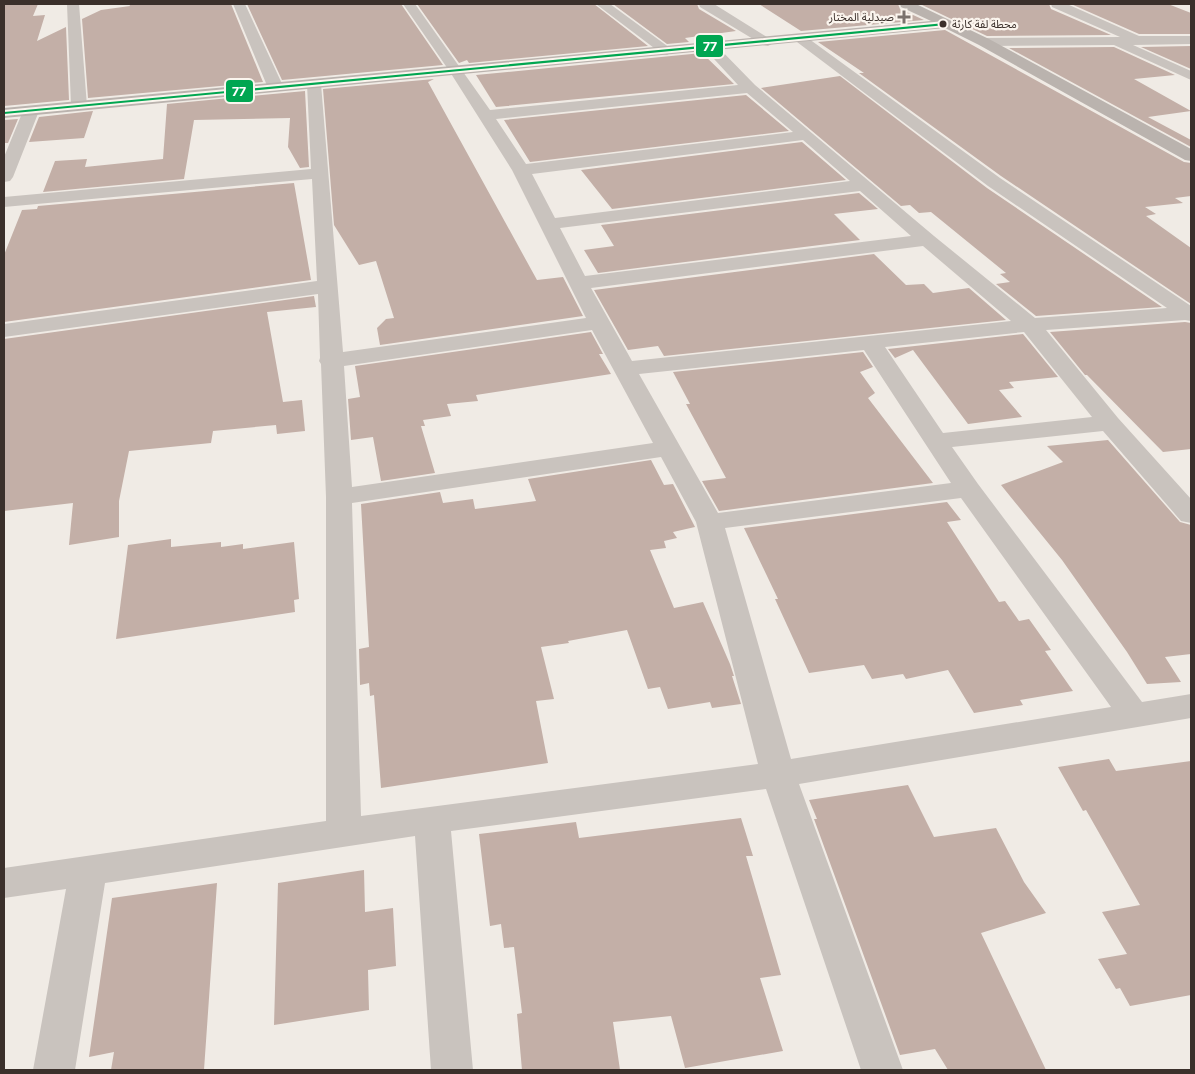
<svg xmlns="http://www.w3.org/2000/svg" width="1195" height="1074" font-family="Karla,'Noto Sans Arabic',sans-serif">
  <rect width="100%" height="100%" fill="#f0ebe5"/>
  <path fill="#c3afa7" d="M 4,4 L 38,4 L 33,16 L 45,15 L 37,41 L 66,27 L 69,100 L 4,106 Z
    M 129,4 L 231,4 L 263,82 L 88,98 L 82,19 L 101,10 L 130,6 Z
    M 247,4 L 401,4 L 443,65 L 282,80 Z
    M 417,4 L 594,4 L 648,46 L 469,63 L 467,60 L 459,63 Z
    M 613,4 L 697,4 L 699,9 L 736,31 L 685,38 L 689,42 L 667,44 Z
    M 759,4 L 898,4 L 900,9 L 924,20 L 801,31 Z
    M 920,4 L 1049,4 L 1051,9 L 1111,35 L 987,36 Z
    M 1071,4 L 1168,4 L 1191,13 L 1191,34 L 1139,34 Z
    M 945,30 L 1184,162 L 1191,163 L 1191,196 L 1175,198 L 1183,203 L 1145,207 L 1156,214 L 1146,216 L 1191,248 L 1191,304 L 1001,176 L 859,73 L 864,73 L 818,42 Z
    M 1191,46 L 1191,69 L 1141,47 Z
    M 1114,47 L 1175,75 L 1134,79 L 1191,111 L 1148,117 L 1191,140 L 1191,147 L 1009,48 Z
    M 702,53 L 734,84 L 496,107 L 476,75 Z
    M 840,76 L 987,188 L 1162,307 L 1036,316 L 996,284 L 1010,282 L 1000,274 L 1006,273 L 931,212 L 919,213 L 910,205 L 901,206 L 761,88 Z
    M 434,79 L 428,82 L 537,280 L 563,277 L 583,316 L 380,345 L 377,328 L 386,319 L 394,318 L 376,261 L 359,265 L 334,225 L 323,89 Z
    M 305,91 L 309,167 L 300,168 L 288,147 L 290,118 L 194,120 L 184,179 L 43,192 L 55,161 L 87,159 L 85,167 L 163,159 L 167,104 Z
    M 746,95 L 789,131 L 530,162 L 504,120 Z
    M 93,111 L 84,138 L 29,142 L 39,117 Z
    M 18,119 L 8,143 L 4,143 L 4,120 Z
    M 802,142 L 846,180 L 612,209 L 581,170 Z
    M 294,183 L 311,280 L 4,322 L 4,255 L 22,210 L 37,209 L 38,206 Z
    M 859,193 L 878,209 L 834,214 L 860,240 L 598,273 L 584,250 L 614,246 L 601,225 Z
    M 874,254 L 906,285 L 924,284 L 933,293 L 969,288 L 1006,320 L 664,356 L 658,346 L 628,350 L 594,290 Z
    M 314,296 L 316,307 L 267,312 L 283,402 L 302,400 L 305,431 L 277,434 L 276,425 L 213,431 L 211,443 L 129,451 L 119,501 L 119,537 L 69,545 L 73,503 L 4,511 L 4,339 Z
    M 1185,322 L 1191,323 L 1191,449 L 1163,452 L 1087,375 L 1085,375 L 1050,332 Z
    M 591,332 L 603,354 L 599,354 L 611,374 L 476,395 L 478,401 L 447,404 L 451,416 L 423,420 L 425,426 L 421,426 L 435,473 L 381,481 L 373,437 L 351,440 L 348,399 L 360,397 L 355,366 Z
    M 1023,334 L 1058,377 L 1009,382 L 1014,388 L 999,390 L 1022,417 L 968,424 L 913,350 L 895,358 L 888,349 Z
    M 863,352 L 873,367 L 860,372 L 875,393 L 868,398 L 933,483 L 719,511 L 702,481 L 726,478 L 686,404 L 690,404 L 673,372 Z
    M 1108,440 L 1180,522 L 1191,525 L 1191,654 L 1165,657 L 1181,682 L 1147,684 L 1127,652 L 1062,560 L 1001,485 L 1063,462 L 1047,446 Z
    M 651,460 L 664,485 L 673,484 L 695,527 L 673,532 L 677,538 L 664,541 L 666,548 L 650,550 L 674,608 L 703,602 L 730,664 L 734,676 L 732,676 L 741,704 L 712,708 L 710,702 L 668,709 L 660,687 L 648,689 L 627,630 L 568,641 L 569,643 L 541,647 L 554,699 L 536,701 L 548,763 L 381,788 L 374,695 L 370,696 L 369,683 L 360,685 L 359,649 L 369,647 L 361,504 L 440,492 L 443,503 L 473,499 L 475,509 L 536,501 L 528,479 Z
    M 947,502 L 961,520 L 947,522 L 999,602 L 1005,601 L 1019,621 L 1029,619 L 1051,650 L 1045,651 L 1073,691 L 1020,700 L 1023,705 L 974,713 L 948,670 L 906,679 L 903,674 L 872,679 L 864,665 L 809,673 L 775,599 L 778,599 L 744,528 Z
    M 171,539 L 171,547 L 221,542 L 221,547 L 243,544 L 243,549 L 294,542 L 299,599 L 294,600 L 295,612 L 116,639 L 128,545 Z
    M 1109,759 L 1116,771 L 1191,761 L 1191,995 L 1130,1006 L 1120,988 L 1116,989 L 1098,959 L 1127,954 L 1102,912 L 1140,905 L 1086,810 L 1083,811 L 1058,767 Z
    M 908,785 L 934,837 L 996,828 L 1024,882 L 1046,913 L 981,933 L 1046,1070 L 948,1070 L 935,1049 L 900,1055 L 814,819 L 817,819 L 809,800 Z
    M 741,818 L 753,856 L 746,856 L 781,975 L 760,978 L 783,1051 L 685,1068 L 671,1016 L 613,1022 L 620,1070 L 522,1070 L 517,1014 L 522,1013 L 514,947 L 504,948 L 501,924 L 490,926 L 479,834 L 576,822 L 579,838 Z
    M 364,870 L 365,912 L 393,908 L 396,966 L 368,970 L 369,1010 L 274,1025 L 278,883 Z
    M 217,883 L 204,1070 L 111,1070 L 114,1052 L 89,1057 L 112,898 Z"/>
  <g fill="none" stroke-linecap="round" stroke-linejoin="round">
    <path fill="#c9c3be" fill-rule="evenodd" d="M 67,4 L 79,4 L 87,106 L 85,109 L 73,109 L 71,106 Z
      M 233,4 L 245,4 L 284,88 L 281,91 L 271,91 L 268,88 Z
      M 403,4 L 415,4 L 490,110 L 738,85 L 703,47 L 705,44 L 715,44 L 755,85 L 934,236 L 1035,318 L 1167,308 L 988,186 L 793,39 L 795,36 L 805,36 L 1000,178 L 1191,306 L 1191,321 L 1185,320 L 1046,330 L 1118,418 L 1191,499 L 1191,523 L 1181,521 L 1103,431 L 952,447 L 978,484 L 1142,702 L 1191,694 L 1191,718 L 799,784 L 903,1070 L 861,1070 L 766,789 L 451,831 L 473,1070 L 431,1070 L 415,836 L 105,883 L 75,1070 L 33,1070 L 66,889 L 4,898 L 4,868 L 326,821 L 326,497 L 321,364 L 319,361 L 320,358 L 318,294 L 4,337 L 4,324 L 317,281 L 312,179 L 4,207 L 4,197 L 311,169 L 307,84 L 309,81 L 319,81 L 321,84 L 343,352 L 586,318 L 512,170 L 450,72 ZM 747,93 L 793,132 L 526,164 L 496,119 ZM 803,140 L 850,181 L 555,218 L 532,174 ZM 860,191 L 911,236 L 585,276 L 560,228 ZM 923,246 L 1011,321 L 632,361 L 591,288 ZM 592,330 L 653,443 L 352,487 L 344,366 ZM 1024,332 L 1092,417 L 943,433 L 885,347 ZM 864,350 L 951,483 L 718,513 L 639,374 ZM 661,457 L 696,522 L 758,764 L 361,816 L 352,503 ZM 961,498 L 1111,707 L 791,759 L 725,528 Z
      M 596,4 L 610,4 L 674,51 L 667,55 L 662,54 Z
      M 699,4 L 714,4 L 775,42 L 768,46 L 763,45 L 700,7 Z
      M 1051,4 L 1067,4 L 1139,36 L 1191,36 L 1191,44 L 1133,45 L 1191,71 L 1191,80 L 1114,45 L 984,46 L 977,42 L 984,38 L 1120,37 L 1052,7 Z
      M 31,106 L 37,108 L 39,111 L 13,177 L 10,181 L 4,182 L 4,157 L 23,111 L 25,108 Z"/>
    <path fill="#bab3ae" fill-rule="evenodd" d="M 900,4 L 916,4 L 989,39 L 1191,149 L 1191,161 L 1185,160 L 979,45 L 945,28 L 4,118 L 4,108 L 931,21 L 901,7 Z"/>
    <g stroke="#fbf5ee" stroke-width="4">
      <path id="bus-1" d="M 945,23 L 946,25 L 4,114 L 4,112 Z"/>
    </g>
    <use href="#bus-1" fill="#00a651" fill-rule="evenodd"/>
  </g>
  <path fill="#7a716c" stroke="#fbf5ee" stroke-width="2" d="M901.5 9.5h5v5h5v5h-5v5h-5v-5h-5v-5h5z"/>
  <circle fill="#3b302b" stroke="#fbf5ee" stroke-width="2" cx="943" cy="24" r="4.5"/>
  <g text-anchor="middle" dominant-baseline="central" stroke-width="4.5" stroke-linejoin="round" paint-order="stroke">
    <g font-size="11" fill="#3b302b" stroke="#fbf5ee" text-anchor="end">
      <text x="894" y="17">صيدلية المختار</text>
    </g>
    <g font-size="11" fill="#3b302b" stroke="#fbf5ee" text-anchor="start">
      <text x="952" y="24">محطة لفة كارثة</text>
    </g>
  </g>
  <g stroke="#fbf5ee" stroke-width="2">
    <rect x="695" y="34" width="29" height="24" rx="5" fill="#00a651"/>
    <rect x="225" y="79" width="29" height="24" rx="5" fill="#00a651"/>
  </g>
  <g font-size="14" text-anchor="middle" font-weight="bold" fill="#fff">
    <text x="710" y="51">77</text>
    <text x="239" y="96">77</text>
  </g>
  <rect width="1195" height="1074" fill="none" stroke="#3b302b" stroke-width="10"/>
</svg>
